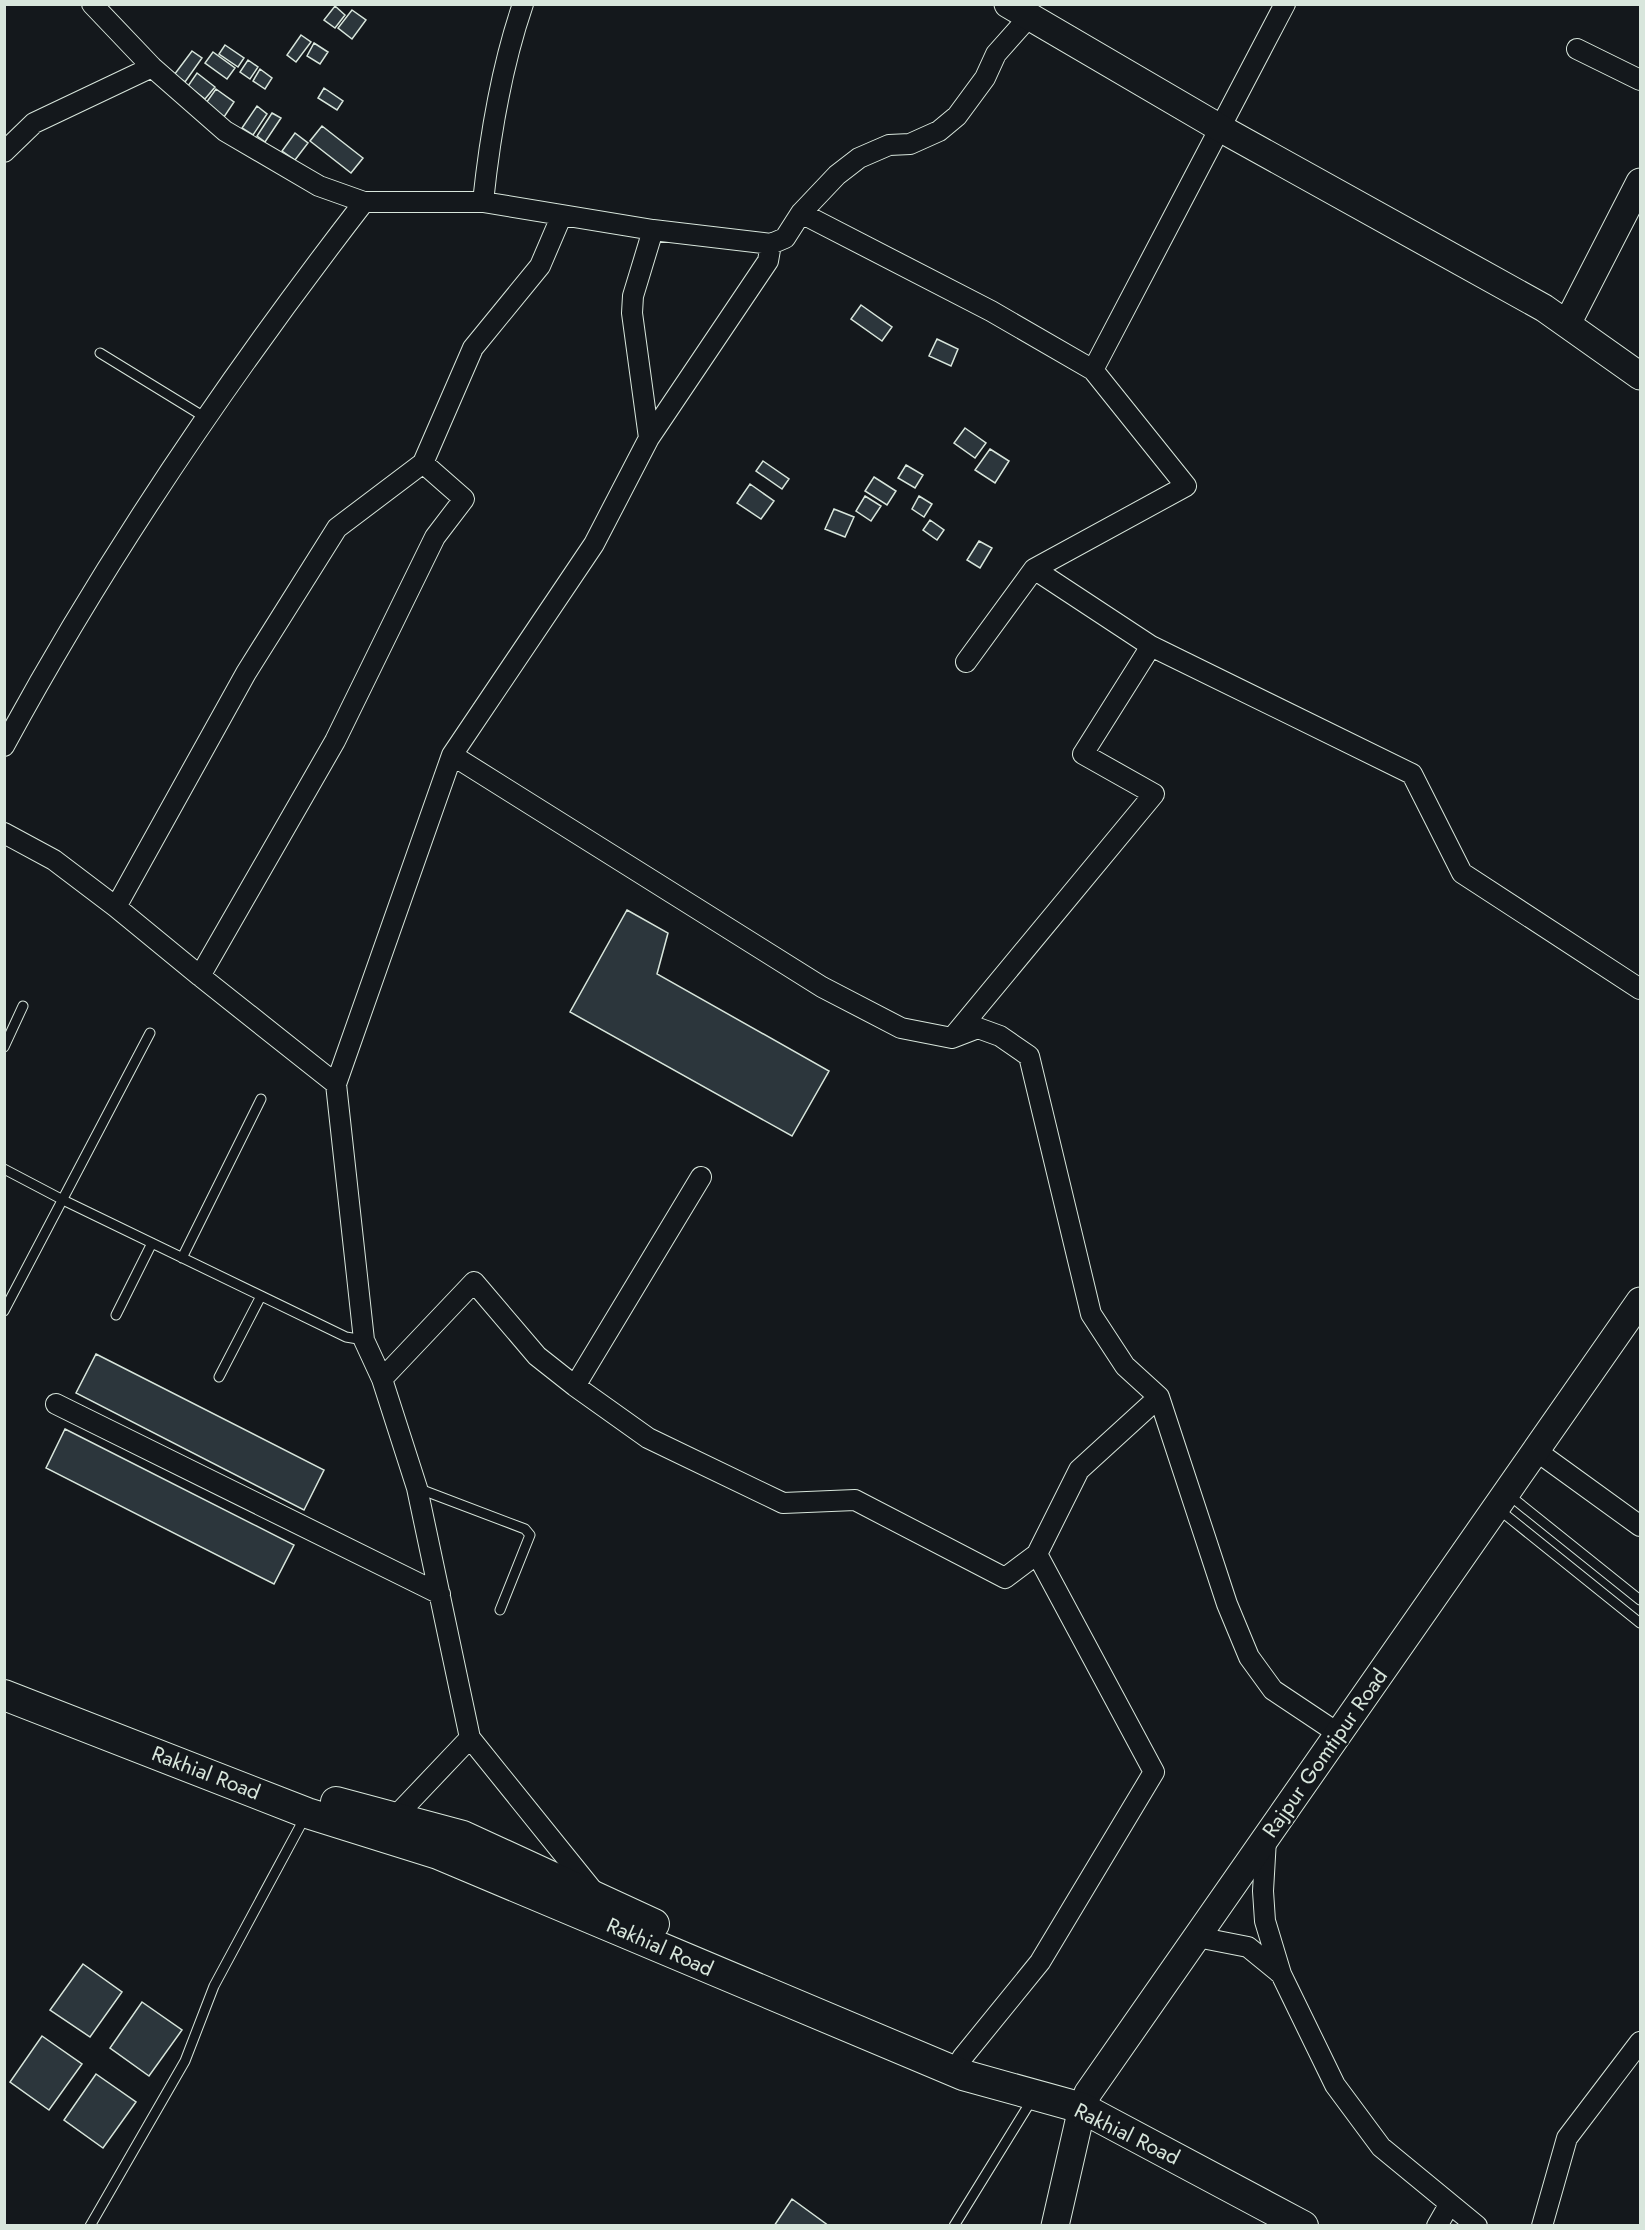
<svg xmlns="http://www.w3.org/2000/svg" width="1645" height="2230" font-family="Jost,sans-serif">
  <rect width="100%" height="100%" fill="#14181c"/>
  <path fill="#2c363c" stroke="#d8e6dc" stroke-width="1.5" d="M 335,6 L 345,15 L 335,28 L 324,20 Z
    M 352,10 L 366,20 L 352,39 L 338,28 Z
    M 301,35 L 311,42 L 296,62 L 287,55 Z
    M 314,43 L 328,52 L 320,64 L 307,56 Z
    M 225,45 L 244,58 L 238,67 L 219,54 Z
    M 192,51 L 202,58 L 185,82 L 174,75 Z
    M 213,52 L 235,68 L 227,79 L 205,63 Z
    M 248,60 L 258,67 L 250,79 L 240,72 Z
    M 260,69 L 272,78 L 265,89 L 253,81 Z
    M 197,73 L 215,87 L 205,99 L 188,86 Z
    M 324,88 L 343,101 L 337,110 L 318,98 Z
    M 216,89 L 234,102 L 224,117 L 206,103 Z
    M 257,106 L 267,114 L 253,135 L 242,128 Z
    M 272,113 L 281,118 L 265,142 L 257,136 Z
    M 322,126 L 363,158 L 351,173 L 310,141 Z
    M 295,133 L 308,143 L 295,160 L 282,151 Z
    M 861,305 L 892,327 L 882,341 L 851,319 Z
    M 937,339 L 958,349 L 951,366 L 929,356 Z
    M 965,428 L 986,443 L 975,458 L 954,443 Z
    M 990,449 L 1009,461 L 995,483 L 975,470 Z
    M 763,461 L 789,479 L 782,489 L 756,471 Z
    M 906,465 L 923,475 L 915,488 L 898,478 Z
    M 874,477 L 896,491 L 887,505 L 865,491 Z
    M 750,484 L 774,501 L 761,519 L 737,503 Z
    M 865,496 L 881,506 L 871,521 L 856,511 Z
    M 919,496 L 932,504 L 924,517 L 912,509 Z
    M 834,509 L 854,517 L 845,537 L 825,529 Z
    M 930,520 L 944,530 L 937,540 L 923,530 Z
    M 979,541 L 992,548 L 980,568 L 967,560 Z
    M 627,910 L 668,933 L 657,974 L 829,1071 L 792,1136 L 570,1012 Z
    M 96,1354 L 324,1470 L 304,1510 L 76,1393 Z
    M 65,1429 L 294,1545 L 274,1584 L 46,1468 Z
    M 83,1964 L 122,1992 L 90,2037 L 50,2010 Z
    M 142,2002 L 182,2030 L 149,2076 L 110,2048 Z
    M 42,2036 L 82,2064 L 49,2110 L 10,2082 Z
    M 96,2074 L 136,2102 L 103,2148 L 64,2120 Z
    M 792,2199 L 829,2226 L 774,2226 Z"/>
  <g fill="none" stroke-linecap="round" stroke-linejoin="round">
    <g stroke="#d8e6dc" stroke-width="11">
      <path id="lane" d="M 100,353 L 206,418
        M 4,1047 L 23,1006
        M 4,1169 L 63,1200 L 346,1337 L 364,1340
        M 182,1258 L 261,1099
        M 4,1311 L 150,1033
        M 116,1315 L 152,1243
        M 219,1377 L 261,1296
        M 417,1488 L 525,1529 L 530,1535 L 500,1610
        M 1509,1495 L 1640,1600
        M 1497,1508 L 1640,1623
        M 90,2226 L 185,2061 L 214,1986 L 305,1817
        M 954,2226 L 1033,2098"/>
    </g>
    <g stroke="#d8e6dc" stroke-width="22">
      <path id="street" d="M 92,4 L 152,67 L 225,131 L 319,186 L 364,202 L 483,202 L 653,230 L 771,244 L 785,238 L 801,213 L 837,175 L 859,158 L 889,145 L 910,144 L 939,131 L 957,116 L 985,78 L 996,54 L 1028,18
        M 1577,49 L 1640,80
        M 4,152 L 34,123 L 152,67
        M 483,202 C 490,135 501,68 523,4
        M 801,213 L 991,311 L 1093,370
        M 649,438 L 632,313 L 633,296 L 653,230
        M 1151,646 L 1412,774 L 1462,873 L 1640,989
        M 966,662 L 1034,569 L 1186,486 L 1093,370 L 1285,4
        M 4,746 C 108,554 231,374 364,202
        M 452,755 L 822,987 L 901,1028 L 952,1038 L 978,1028 L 1000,1036 L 1029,1056 L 1091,1314 L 1125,1366 L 1159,1397 L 1227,1604 L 1249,1657 L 1273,1690 L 1339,1734
        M 4,833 L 54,860 L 116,907 L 246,673 L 337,528 L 423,463
        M 116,907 L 200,976
        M 952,1038 L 1154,794 L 1083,754 L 1151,646 L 1034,569
        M 336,1084 L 200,976 L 335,741 L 435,537 L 464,499 L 423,463 L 473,348 L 540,266 L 561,217
        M 382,1379 L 474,1282 L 537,1356 L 575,1386 L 648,1438 L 783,1503 L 855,1500 L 1005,1578 L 1037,1554
        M 575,1386 L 701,1177
        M 56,1404 L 440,1594
        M 1535,1450 L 1640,1526
        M 395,1817 L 470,1738
        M 1266,1839 L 1263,1891 L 1265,1921 L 1281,1974 L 1335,2085 L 1381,2147 L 1477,2226
        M 594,1892 L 470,1738 L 417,1488 L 382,1379 L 364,1340 L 336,1084 L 452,755 L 594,544 L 649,438 L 768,261 L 771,244
        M 1197,1937 L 1248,1947 L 1281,1974
        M 962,2058 L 1040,1962 L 1154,1772 L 1037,1554 L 1079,1470 L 1159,1397
        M 1437,2226 L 1449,2205
        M 1542,2226 L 1567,2138 L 1640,2042"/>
    </g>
    <g stroke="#d8e6dc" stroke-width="29">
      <path id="secondary" d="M 1008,4 L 1220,128 L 1544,308 L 1640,376
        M 1567,324 L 1640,182
        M 1055,2226 L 1082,2108 L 1088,2093 L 1640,1301"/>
    </g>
    <g stroke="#d8e6dc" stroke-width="32">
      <path id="primary" d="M 4,1695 L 307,1813 L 438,1854 L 963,2075 L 1082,2108 L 1303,2226
        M 336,1802 L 463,1836 L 654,1924"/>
    </g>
    <use href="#lane" stroke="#14181c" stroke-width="9"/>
    <use href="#street" stroke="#14181c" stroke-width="20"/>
    <use href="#secondary" stroke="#14181c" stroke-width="27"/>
    <use href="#primary" stroke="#14181c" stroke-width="30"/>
  </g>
  <g text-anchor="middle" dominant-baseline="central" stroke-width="4.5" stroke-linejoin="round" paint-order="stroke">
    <g font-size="21" fill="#d8e6dc" stroke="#14181c">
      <text transform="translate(1325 1753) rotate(-55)">Rajpur Gomtipur Road</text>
      <text transform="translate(206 1773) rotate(21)">Rakhial Road</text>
      <text transform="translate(660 1947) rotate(24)">Rakhial Road</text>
      <text transform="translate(1127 2134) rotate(26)">Rakhial Road</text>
    </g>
  </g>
  <rect width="1645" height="2230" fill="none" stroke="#d8e6dc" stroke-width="12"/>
</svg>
